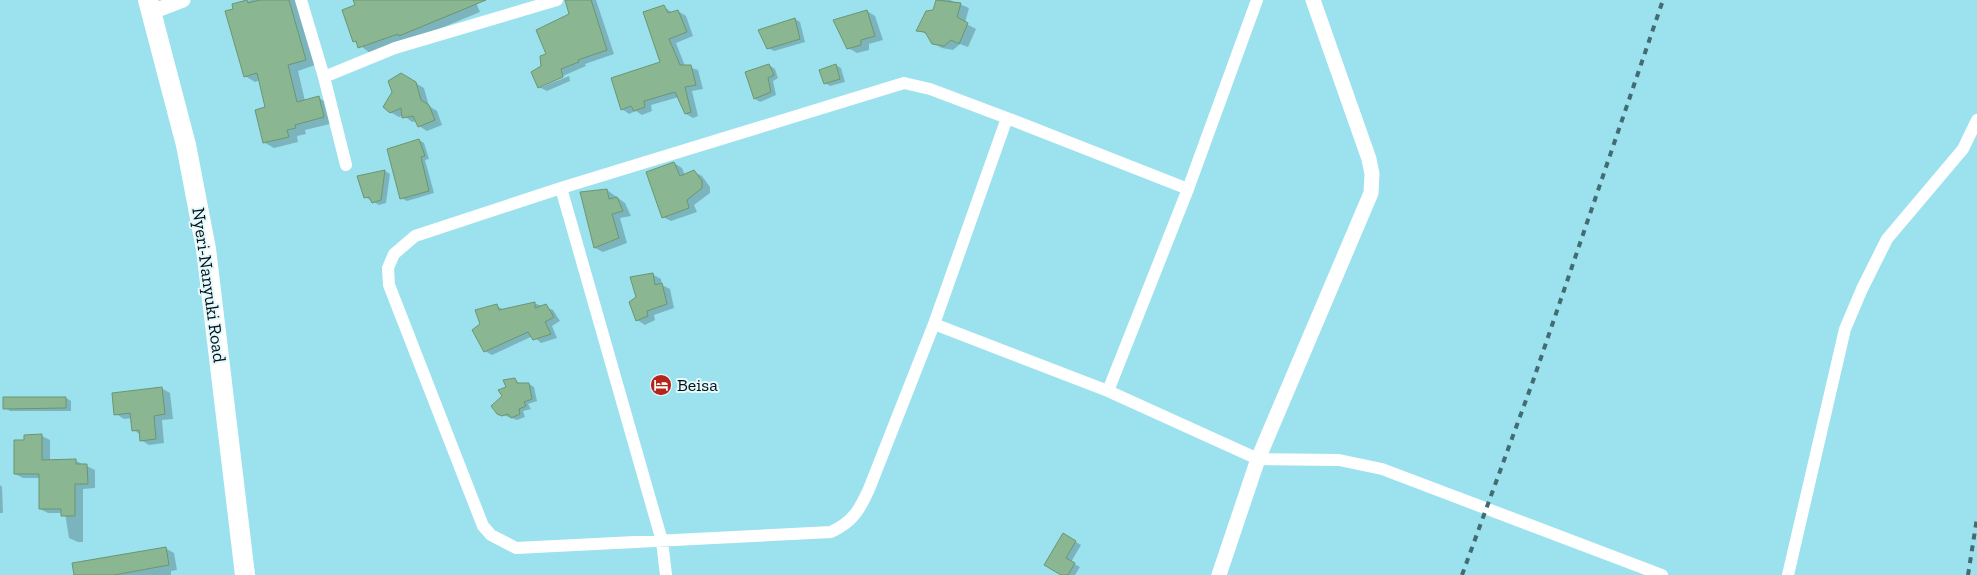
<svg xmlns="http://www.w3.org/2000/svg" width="1977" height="575" font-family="'Zilla Slab',serif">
  <rect width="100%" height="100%" fill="#9be2ee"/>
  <path fill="#0003" d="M 251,0 L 296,0 L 315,65 L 298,71 L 305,101 L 319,98 L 329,104 L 334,123 L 305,130 L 306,134 L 297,136 L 298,142 L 274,148 L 265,143 L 267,108 L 260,80 L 255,82 L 245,76 L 233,5 Z
    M 355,0 L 475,0 L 480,12 L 410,41 L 370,53 L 354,41 L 357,6 Z
    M 572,0 L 596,0 L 614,54 L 585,64 L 586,66 L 542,85 L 542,87 L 569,76 L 570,81 L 547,91 L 539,87 L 542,67 L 570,15 Z
    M 937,0 L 950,0 L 969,8 L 965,23 L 976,29 L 968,47 L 960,44 L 953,50 L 942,48 L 933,43 L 928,35 L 918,30 L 933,11 Z
    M 664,7 L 673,13 L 678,11 L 686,16 L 693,36 L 676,43 L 685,66 L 698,70 L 703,89 L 692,91 L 698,116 L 693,118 L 686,114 L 679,97 L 651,105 L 652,111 L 642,115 L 636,111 L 629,114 L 622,109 L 661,62 Z
    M 867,11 L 875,16 L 883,40 L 869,44 L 869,50 L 857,53 L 848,48 Z
    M 795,19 L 800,22 L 805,42 L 774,51 L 768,48 Z
    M 769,65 L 775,69 L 778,78 L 773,81 L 776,95 L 760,102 L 755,99 Z
    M 836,65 L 841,68 L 845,82 L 830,86 L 825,83 Z
    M 401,75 L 424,88 L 429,106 L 437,111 L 442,125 L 427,131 L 419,126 L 417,121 L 412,122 L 403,115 L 399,117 L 390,112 Z
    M 419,140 L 424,143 L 429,159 L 425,160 L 434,193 L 407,201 L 401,198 Z
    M 674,163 L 682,168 L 685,175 L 694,172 L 702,176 L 710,187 L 710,193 L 694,205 L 697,212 L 671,221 L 663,217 Z
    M 385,171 L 390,174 L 386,203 L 379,205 L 365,197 L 358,177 Z
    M 607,190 L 625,203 L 631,216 L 620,218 L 627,243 L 603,252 L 595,248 Z
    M 652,274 L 661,279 L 662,285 L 670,289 L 674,308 L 654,315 L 655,320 L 645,325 L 637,320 L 637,298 Z
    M 534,303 L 553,310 L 560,321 L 552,326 L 557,338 L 541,343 L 533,336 L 492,355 L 485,351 L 482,325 L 497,306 L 504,310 Z
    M 515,380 L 521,384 L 529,384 L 534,387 L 537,401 L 528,404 L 531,409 L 523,411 L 525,417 L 517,420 L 498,413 L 507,388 Z
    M 161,388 L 170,393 L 173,419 L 162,420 L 164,443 L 149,445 L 141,440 L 140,434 L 133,430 L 132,418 L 124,419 L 116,414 Z
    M 66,398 L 71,401 L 71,411 L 10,411 L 5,408 Z
    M 42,436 L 50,440 L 50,461 L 76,461 L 95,470 L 95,488 L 83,489 L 83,542 L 78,542 L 69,538 L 65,513 L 48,513 L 40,509 L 40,478 L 23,478 L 15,474 L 25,441 Z
    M 0,485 L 2,487 L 3,513 L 0,513 Z
    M 1063,534 L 1081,545 L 1071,562 L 1080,567 L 1075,575 L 1063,575 Z
    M 165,548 L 174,553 L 177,570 L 171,571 L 171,575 L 76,575 Z"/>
  <path fill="#8ab792" stroke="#6a9671" d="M 247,0 L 248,3 L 260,0 L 289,0 L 306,60 L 288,65 L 297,102 L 319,96 L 324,117 L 295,125 L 296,128 L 287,130 L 289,137 L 263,143 L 255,110 L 265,107 L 257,73 L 244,77 L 225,11 L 233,9 L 232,4 Z
    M 353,0 L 486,0 L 399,36 L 398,34 L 358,48 L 356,41 L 353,42 L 342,10 L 355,5 Z
    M 565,0 L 591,0 L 607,50 L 578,60 L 579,62 L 561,69 L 563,77 L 538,88 L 531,72 L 541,66 L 540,56 L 546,54 L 536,30 L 569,14 Z
    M 936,0 L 961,3 L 957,17 L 968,23 L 959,44 L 951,40 L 944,46 L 932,44 L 925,32 L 916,31 L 926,11 L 933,10 Z
    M 664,5 L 668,13 L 678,10 L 687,32 L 669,39 L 680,65 L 691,65 L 696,85 L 685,87 L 691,112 L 685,114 L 675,92 L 644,101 L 645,107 L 634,111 L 631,106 L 621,110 L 611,78 L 660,62 L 643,12 Z
    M 867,10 L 875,36 L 861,40 L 861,45 L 847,49 L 833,20 Z
    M 795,18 L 800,39 L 767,49 L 758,30 Z
    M 769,64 L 774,75 L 768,78 L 771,92 L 754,99 L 745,72 Z
    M 836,64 L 840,79 L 824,84 L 819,70 Z
    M 401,73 L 416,82 L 421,100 L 429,105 L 435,120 L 418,127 L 413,116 L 402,118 L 401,108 L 390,113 L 383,107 L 392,92 L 388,81 Z
    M 419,139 L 425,156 L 421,157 L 429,191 L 400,199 L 387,149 Z
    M 674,162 L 680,176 L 694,170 L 702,181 L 702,188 L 687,200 L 689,208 L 662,218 L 646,172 Z
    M 385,170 L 381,200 L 372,203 L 369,197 L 364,198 L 357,176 Z
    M 607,189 L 609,199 L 617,197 L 623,211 L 612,214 L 619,238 L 594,248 L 580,192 Z
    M 653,273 L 655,285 L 662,283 L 667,304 L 647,311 L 648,316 L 636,321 L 629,302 L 636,297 L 630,277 Z
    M 535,302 L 535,308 L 546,304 L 554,317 L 545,322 L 551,334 L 533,340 L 528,332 L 484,352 L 472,330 L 480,324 L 475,310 L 497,304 L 499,310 Z
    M 515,378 L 517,383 L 529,383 L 532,399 L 524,402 L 526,406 L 519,409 L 520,414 L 511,418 L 508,414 L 502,416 L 497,414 L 491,406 L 502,396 L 498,390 L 506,387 L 503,380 Z
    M 162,387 L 165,414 L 154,416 L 156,439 L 140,441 L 139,430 L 132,431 L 130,413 L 114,415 L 112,393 Z
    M 3,397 L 66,397 L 66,408 L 3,409 Z
    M 42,434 L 42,460 L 76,459 L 76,464 L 87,464 L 88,484 L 75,484 L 75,516 L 61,516 L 61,509 L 39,509 L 39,474 L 14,474 L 14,440 L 24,440 L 24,435 Z
    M 1063,533 L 1076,541 L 1066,558 L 1075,563 L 1068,575 L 1061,575 L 1044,565 Z
    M 166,547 L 169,565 L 114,575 L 74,575 L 72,563 Z"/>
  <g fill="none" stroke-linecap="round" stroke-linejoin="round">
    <path stroke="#fff" stroke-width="12" d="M 301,0 L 324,77 L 346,165
      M 324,77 L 395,48 L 557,0
      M 1007,118 L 934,324 L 869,489 C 860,509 853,522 831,532 L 516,548 L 491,535 L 483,526 L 389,285 L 388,268 L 394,254 L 415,236 L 561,188 L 904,83 L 930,89 L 1007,118 L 1188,189
      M 561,188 L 662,541 L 666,575
      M 934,324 L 1108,391 L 1258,459 L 1339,460 L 1382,469 L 1662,575
      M 1108,391 L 1188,189 L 1257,0
      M 1788,575 L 1845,329 L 1862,289 L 1887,239 L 1963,149 L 1977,120"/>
    <path stroke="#fff" stroke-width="15" d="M 152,12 L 183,0
      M 1219,575 L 1258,459 L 1371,193 L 1372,174 L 1369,159 L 1313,0"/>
    <path stroke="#fff" stroke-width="20" d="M 148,0 L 186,145 L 206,249 L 245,575"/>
    <path stroke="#426b72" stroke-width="4" stroke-dasharray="6 6" stroke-linecap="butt" d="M 1462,575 L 1533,381 L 1663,0
      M 1968,575 L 1977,518"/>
  </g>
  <defs>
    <g id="hotel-disc" transform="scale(1.125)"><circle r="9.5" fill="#b4261b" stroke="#e5f9fd"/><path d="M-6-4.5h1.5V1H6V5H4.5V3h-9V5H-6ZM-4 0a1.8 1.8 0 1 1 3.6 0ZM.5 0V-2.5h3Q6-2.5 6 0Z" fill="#fff"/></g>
  </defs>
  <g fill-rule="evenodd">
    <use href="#hotel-disc" x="661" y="385"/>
  </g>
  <g text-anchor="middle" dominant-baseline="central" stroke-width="4" stroke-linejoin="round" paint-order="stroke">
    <g font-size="18" fill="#001215" stroke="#e5f9fd">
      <text transform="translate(209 285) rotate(82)">Nyeri-Nanyuki Road</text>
    </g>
    <g font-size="18" fill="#001215" stroke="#e5f9fd" text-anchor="start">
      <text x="677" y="385">Beisa</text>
    </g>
  </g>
</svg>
